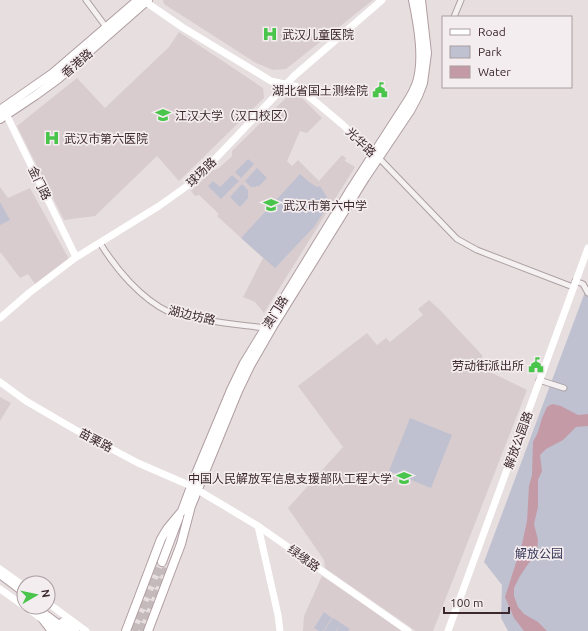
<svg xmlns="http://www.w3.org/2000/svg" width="588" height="631" font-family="Ubuntu,'Noto Sans SC',sans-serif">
  <rect width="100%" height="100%" fill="#e6dedf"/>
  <path fill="#d8ccce" d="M 163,0 L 373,0 L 286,69 L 273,70 L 256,63 L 164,4 Z
    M 179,32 L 263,88 L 264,98 L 179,181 L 157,156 L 95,216 L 64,220 L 17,126 L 77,78 L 105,108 L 169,47 Z
    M 293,91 L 295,91 L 322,118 L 307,133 L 300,131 L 287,161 L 292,166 L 298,160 L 319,181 L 342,155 L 346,158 L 345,161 L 355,167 L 264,313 L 255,302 L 243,297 L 263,258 L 217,216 L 219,214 L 199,195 L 195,196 L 191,191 L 212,171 L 219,168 L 230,158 L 232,156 L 232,151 Z
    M 0,187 L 8,198 L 30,188 L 69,259 L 35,284 L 28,274 L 20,278 L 1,253 L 0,253 Z
    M 429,300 L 441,311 L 482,355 L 484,369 L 527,390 L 433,631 L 416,631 L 325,568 L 324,560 L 288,508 L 343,447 L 298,386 L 367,333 L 377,345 L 386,338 L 390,342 L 423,315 L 418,309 Z
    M 0,397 L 11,403 L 0,421 Z
    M 322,576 L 403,631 L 303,631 L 304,616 Z"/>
  <path fill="#bfc0d0" d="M 248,159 L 254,164 L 241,178 L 235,172 Z
    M 257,168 L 267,178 L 259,186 L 251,187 L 245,181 Z
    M 300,174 L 309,182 L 317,187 L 320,186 L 330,202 L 314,227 L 275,268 L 241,238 Z
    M 232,175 L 239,181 L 221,199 L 208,186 L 213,181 L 220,187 Z
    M 242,184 L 248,190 L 248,198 L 240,207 L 230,197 Z
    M 0,202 L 10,220 L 0,225 Z
    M 588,284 L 588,631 L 508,631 L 501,618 L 502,585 L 484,562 Z
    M 410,418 L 452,435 L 431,488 L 389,471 Z
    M 324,612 L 332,618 L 323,631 L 319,631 L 314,628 Z
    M 333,618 L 350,629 L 348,631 L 337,631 L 340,625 L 336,631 L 324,631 Z"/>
  <path fill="#c59aa7" d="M 552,404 L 561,406 L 578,415 L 588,414 L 588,426 L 576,427 L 563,440 L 546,449 L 540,455 L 542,471 L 538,480 L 538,507 L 534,524 L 538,540 L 537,551 L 520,576 L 514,588 L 514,596 L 518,607 L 524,614 L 538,622 L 547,631 L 524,631 L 514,618 L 505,597 L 522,544 L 527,521 L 529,486 L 532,475 L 533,442 L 538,432 L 542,418 L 547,407 Z"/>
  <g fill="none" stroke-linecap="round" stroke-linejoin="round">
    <path stroke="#c4babb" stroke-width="8" stroke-dasharray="8 4" stroke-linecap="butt" d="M 134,631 L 162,562
      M 141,631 L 168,564"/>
    <g stroke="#aca0a2" stroke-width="7">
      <path id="street" d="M 86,0 L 106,27
        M 454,17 L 461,0
        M 379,158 L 457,239 L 477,250 L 573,287
        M 100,243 C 116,269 141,299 169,312 C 177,315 187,317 195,318 C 218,323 242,325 265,328
        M 575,281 L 583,284 L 588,293
        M 539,380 L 564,388"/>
    </g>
    <g stroke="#b19ea2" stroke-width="10">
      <path id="primary" d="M 0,110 L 53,73 L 138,0
        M 0,119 L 36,95 L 58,79 L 148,0
        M 162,562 L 179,517
        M 0,574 L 24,592
        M 35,607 L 67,631
        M 42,618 L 52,631
        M 63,622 L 75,631
        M 126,631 L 161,539 L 167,529 L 182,511 L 195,476 L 231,390 L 244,363 L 349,192 L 409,99 C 412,94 414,90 416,85 C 425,61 418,24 413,0
        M 148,631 L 181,544 L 191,506 L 238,391 L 250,366 L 273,326 L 365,178 L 410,111 L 418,96 L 423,83 L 427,53 L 421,0"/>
    </g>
    <use href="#street" stroke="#f5f0f1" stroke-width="5"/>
    <path stroke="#fff" stroke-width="7" d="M 143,0 L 182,27 L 271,81 L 298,87 L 343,125 L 378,158
      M 4,110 L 76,257
      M 0,318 L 29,293 L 75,258 L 159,206 L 187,186 L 217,157 L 294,76 L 382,0
      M 0,382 L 26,401 L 74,429 L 138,463 L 191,486 L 258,526 L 408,631
      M 258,526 L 278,615 L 280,631
      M 0,569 L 24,586
      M 0,589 L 24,606
      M 48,603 L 86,631
      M 26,607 L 58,631
      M 448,631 L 588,248"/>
    <use href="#primary" stroke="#fff" stroke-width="8"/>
  </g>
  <defs>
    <g id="hospital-bare" transform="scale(1.2)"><path d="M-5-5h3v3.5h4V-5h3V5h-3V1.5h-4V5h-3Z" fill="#49c54c" stroke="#f4edef" stroke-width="2.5" paint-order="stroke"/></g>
    <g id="civic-bare" transform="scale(1.2)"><path d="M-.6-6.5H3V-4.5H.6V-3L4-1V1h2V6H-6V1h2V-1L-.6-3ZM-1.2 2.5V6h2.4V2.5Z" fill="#49c54c" stroke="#f4edef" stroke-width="2.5" paint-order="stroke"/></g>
    <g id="university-bare" transform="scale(1.2)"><path d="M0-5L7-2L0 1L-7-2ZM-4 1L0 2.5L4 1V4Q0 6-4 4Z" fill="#49c54c" stroke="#f4edef" stroke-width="2.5" paint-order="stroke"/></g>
    <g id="school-bare" transform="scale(1.2)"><path d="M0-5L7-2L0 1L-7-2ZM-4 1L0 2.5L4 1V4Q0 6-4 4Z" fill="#49c54c" stroke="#f4edef" stroke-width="2.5" paint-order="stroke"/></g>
  </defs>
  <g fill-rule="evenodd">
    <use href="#hospital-bare" x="270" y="34"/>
    <use href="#civic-bare" x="380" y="90"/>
    <use href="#university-bare" x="163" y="115"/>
    <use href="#hospital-bare" x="52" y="138"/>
    <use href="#school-bare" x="271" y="205"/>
    <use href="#civic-bare" x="536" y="365"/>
    <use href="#university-bare" x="404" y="478"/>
  </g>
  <g text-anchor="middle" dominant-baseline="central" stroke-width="3.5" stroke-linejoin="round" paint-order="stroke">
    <g font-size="12" fill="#3c282c" stroke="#f4edef" text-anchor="start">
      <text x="282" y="34">武汉儿童医院</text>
      <text x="368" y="90" text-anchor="end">湖北省国土测绘院</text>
      <text x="175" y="115">江汉大学（汉口校区）</text>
      <text x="64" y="138">武汉市第六医院</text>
      <text x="283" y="205">武汉市第六中学</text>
      <text x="524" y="365" text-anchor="end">劳动街派出所</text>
      <text x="392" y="478" text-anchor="end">中国人民解放军信息支援部队工程大学</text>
    </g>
    <g font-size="12" fill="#3c282c" stroke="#f4edef">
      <text transform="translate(77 63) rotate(-41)">香港路</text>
      <text transform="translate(361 142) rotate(44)">光华路</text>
      <text transform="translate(201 172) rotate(-44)">球场路</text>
      <text transform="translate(40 183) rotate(64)">金门路</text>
      <text transform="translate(275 312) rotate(-58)">澳门路</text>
      <text transform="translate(192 315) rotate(13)">湖边坊路</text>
      <text transform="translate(96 440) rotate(28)">苗栗路</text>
      <text transform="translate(518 440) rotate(-70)">解放公园路</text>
      <text transform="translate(304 558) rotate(35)">绿缘路</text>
    </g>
    <g font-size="12" fill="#363757" stroke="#f4edef">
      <text x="539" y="553">解放公园</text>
    </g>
  </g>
  <rect x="442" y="16" width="130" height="72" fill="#f4edef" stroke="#aa9ea1"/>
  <rect x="450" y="29" width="20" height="6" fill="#ffffff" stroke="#aa9ea1"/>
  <text x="478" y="36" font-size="12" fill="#3c282c">Road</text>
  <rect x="450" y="46" width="20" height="12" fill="#bfc0d0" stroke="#aa9ea1"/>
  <text x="478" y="56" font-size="12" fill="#3c282c">Park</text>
  <rect x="450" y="66" width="20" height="12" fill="#c59aa7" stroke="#aa9ea1"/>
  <text x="478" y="76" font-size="12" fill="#3c282c">Water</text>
  <g transform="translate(36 595) rotate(81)"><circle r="19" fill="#f4edef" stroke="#aa9ea1"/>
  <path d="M0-3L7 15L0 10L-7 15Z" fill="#49c54c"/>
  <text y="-6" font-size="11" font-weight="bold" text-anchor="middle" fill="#3c282c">N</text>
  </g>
  <path d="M444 607v6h65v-6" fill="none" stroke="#3c282c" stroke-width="2"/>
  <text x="450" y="607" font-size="12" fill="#3c282c" stroke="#f4edef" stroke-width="3" paint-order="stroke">100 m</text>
</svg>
